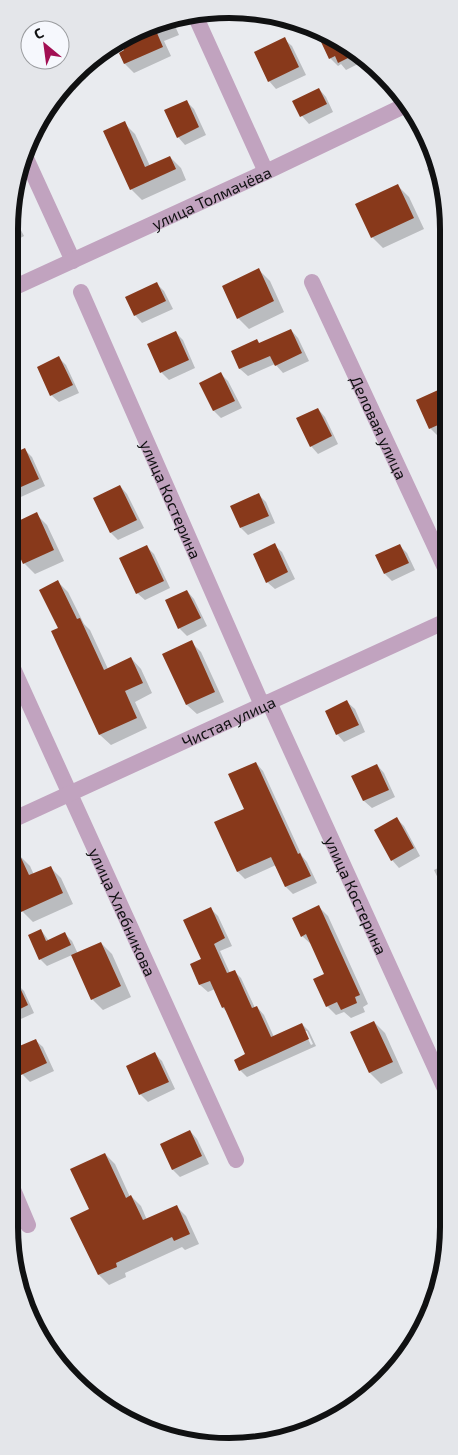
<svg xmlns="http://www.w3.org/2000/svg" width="458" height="1455" font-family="'Exo 2',sans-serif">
  <rect width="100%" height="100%" fill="#e9ebef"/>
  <path fill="#0003" fill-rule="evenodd" d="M 172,19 L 179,35 L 164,41 L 171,56 L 134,73 L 125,64 L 120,54 L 126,51 L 121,40 Z
    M 320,38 L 339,38 L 360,55 L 357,56 L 360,63 L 346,70 L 341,64 L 338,66 L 330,58 Z
    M 284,39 L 292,46 L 306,75 L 276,89 L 269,81 Z
    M 72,81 L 76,89 L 53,100 Z
    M 319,89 L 326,97 L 333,112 L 309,124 L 302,116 L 294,101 Z
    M 186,101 L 194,109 L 206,135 L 185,145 L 178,137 Z
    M 124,123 L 135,134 L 150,166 L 170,157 L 181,168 L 186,180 L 142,200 L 131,189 Z
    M 437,165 L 447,200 L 447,203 L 440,196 L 427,169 Z
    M 398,186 L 409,197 L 424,229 L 383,248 L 372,237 Z
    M 13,215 L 24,236 L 13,242 Z
    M 259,270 L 270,281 L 284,312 L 249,329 L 238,318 Z
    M 157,284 L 164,291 L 173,309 L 142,323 L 135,315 Z
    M 291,330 L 298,338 L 309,361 L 283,373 L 275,364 L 248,376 L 240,369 L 233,352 L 260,344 Z
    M 175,332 L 183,340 L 195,368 L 169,380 L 162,373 L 149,344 Z
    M 59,358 L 66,365 L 79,393 L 59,402 L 51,395 Z
    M 221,374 L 228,381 L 242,408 L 221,418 L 214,411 L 201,383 Z
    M 447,388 L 447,436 L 441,439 L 430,428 Z
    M 318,409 L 325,417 L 338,444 L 318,454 L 311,446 Z
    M 25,450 L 32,457 L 45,486 L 12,501 L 12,456 Z
    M 120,486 L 127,494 L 144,528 L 118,540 L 111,533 L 94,498 Z
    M 259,495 L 266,502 L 275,523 L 248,535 L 241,528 Z
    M 36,514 L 47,525 L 64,561 L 35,574 L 24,563 L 12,536 L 12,525 Z
    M 274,545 L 282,552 L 295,579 L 275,589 L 267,582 Z
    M 400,546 L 407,553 L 415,570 L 392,581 L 385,574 Z
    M 147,547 L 154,554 L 170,588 L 145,600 L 137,593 Z
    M 58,582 L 68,592 L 84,624 L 90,630 L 108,669 L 131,658 L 141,669 L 152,693 L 135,702 L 147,728 L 111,745 L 100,735 L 53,632 L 59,629 Z
    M 187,591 L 194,599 L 207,626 L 187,636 L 179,628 Z
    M 191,642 L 201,652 L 224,702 L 197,714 L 187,705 L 164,654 Z
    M 347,702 L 355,709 L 365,732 L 344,742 L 337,734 Z
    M 256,763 L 263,771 L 302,856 L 307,862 L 317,883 L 293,894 L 286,887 L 276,865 L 245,879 L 238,872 L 216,823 L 246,810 Z
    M 377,765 L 384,773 L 395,797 L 372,808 L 364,801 L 353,776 Z
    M 397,819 L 404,826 L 420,856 L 399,868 L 392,860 Z
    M 19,855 L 30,866 L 34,875 L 50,867 L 61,878 L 73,904 L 33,922 L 22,911 Z
    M 446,864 L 446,895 L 434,870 Z
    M 319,907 L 328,916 L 368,1004 L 363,1007 L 365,1012 L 351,1018 L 344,1012 L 336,1015 L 327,1006 L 325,975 L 312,945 L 302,936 Z
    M 211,909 L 218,916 L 232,946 L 220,951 L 230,973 L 234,971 L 241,978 L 255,1008 L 257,1007 L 264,1015 L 274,1037 L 302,1024 L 309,1031 L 316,1046 L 247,1077 L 240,1070 L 247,1055 L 227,1012 L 223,1008 L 215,989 L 208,992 L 200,985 L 191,964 L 202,959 ZM 304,1031 L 307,1031 L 313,1044 L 311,1045 Z
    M 41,930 L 49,941 L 65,934 L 72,941 L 78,954 L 101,943 L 112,954 L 131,997 L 103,1010 L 92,999 L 72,955 L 47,966 L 40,959 Z
    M 17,984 L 24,991 L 34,1013 L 10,1024 L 10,987 Z
    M 374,1022 L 385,1033 L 403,1073 L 381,1084 L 370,1073 L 351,1033 Z
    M 35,1040 L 43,1047 L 54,1071 L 30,1082 L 22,1074 Z
    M 155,1054 L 162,1061 L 175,1089 L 148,1102 L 140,1094 L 128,1066 Z
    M 190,1131 L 197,1139 L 209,1164 L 180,1177 L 173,1170 L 161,1144 Z
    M 105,1154 L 115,1164 L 130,1197 L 131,1196 L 141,1206 L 147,1220 L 176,1206 L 186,1216 L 199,1244 L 185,1250 L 182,1247 L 125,1273 L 126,1277 L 109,1285 L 99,1275 L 72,1218 L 90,1210 Z
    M 13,1246 L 21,1264 L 17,1266 Z"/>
  <path fill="#88391b" d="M 154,26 L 163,47 L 124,64 L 119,53 L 124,50 L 120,40 Z
    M 315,29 L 339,38 L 349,47 L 354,55 L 338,63 L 335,56 L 329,59 Z
    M 285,37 L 299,67 L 268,82 L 254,52 Z
    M 319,88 L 327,104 L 300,117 L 292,101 Z
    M 187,100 L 199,127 L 177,138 L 164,110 Z
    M 125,121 L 145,167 L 170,156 L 176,169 L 130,190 L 103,131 Z
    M 398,184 L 414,218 L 371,238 L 355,204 Z
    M 259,268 L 274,301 L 237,319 L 222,286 Z
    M 157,282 L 166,301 L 134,316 L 125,297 Z
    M 291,329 L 302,353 L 275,366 L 270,356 L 239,369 L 231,351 L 257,339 L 259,343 Z
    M 176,331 L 189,360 L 160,373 L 147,344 Z
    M 59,356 L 73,385 L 50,396 L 37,367 Z
    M 221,372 L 235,401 L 213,411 L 199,383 Z
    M 447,386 L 447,421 L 429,429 L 416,400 Z
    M 318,408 L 332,436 L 310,447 L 296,418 Z
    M 25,448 L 39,479 L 12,491 L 12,454 Z
    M 120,485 L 137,520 L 110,533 L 93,498 Z
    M 259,493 L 269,516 L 240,528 L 230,506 Z
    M 37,512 L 54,550 L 23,564 L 12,539 L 12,524 Z
    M 275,543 L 288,572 L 266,583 L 253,554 Z
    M 400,544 L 409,563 L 384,574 L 375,555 Z
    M 147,545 L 164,581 L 136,594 L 119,558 Z
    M 58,580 L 77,619 L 80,618 L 104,670 L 131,657 L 143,683 L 125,691 L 137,718 L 99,735 L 51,631 L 58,628 L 39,590 Z
    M 187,590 L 201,618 L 178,629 L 165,600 Z
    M 192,640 L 215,692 L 186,705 L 162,654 Z
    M 347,700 L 359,725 L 336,735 L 325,711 Z
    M 256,762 L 298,854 L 300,853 L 311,876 L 285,887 L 271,857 L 237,872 L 214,822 L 244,809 L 228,774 Z
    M 377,764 L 389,790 L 363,801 L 351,776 Z
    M 397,817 L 414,848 L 391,861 L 374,830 Z
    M 10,834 L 29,875 L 51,866 L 63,893 L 21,912 L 10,888 Z
    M 319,905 L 360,995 L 355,997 L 357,1003 L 341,1010 L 337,1002 L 326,1007 L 313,979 L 324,974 L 306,934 L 301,937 L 292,918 Z
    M 211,907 L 225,938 L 214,944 L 227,973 L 235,970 L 252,1008 L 257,1006 L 271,1037 L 302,1023 L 309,1039 L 239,1071 L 234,1060 L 245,1054 L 224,1007 L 222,1008 L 210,981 L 199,985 L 190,964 L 201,959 L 183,920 Z
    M 41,929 L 46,941 L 65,932 L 71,945 L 39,960 L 28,935 Z
    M 101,942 L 121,986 L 91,1000 L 71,955 Z
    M 10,966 L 28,1005 L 10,1014 Z
    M 374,1021 L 393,1062 L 369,1073 L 350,1032 Z
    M 36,1039 L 47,1063 L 21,1075 L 10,1050 Z
    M 155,1052 L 169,1082 L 139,1095 L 126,1066 Z
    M 190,1130 L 202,1156 L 172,1170 L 160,1144 Z
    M 105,1153 L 126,1198 L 131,1195 L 143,1220 L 177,1205 L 190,1234 L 174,1241 L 172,1237 L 116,1263 L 117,1267 L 98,1275 L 70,1218 L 89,1209 L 70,1169 Z"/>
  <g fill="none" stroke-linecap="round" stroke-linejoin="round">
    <g stroke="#c1a3bf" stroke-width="16">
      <path d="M 194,13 L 266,172"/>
      <path d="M 25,156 L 73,261"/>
      <path id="s1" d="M 312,282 L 447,572"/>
      <path id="s2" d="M 13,288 L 266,172 L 408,104"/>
      <path id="s3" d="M 81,292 L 262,705"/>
      <path id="s4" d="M 11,664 L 236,1160"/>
      <path id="s5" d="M 269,702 L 445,1089"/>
      <path id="s6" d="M 10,821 L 446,621"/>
      <path d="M 9,1180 L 28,1225"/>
    </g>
  </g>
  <g text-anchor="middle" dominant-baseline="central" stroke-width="5" stroke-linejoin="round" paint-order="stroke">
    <g font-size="16" fill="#101112" stroke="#f6f8fd">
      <text stroke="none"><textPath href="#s2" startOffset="218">улица Толмачёва</textPath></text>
      <text stroke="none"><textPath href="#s1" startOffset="160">Деловая улица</textPath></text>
      <text stroke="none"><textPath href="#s3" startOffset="226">улица Костерина</textPath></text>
      <text stroke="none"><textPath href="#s6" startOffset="240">Чистая улица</textPath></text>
      <text stroke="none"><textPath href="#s5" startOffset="212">улица Костерина</textPath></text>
      <text stroke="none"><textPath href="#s4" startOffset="272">улица Хлебникова</textPath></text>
    </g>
  </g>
  <path d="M0 0H458V1455H0ZM229 18H229A211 211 0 0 1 440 229V1227A211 211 0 0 1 229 1438H229A211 211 0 0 1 18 1227V229A211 211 0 0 1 229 18Z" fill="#e4e6ea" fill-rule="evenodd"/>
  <path fill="none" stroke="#101112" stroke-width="6" d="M229 18H229A211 211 0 0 1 440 229V1227A211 211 0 0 1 229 1438H229A211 211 0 0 1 18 1227V229A211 211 0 0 1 229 18Z"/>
  <g transform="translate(45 45) rotate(331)"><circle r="24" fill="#f6f8fd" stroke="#9a9c9f"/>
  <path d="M0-4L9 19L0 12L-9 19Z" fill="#a20f53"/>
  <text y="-8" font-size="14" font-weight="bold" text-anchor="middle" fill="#101112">С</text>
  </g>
</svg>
